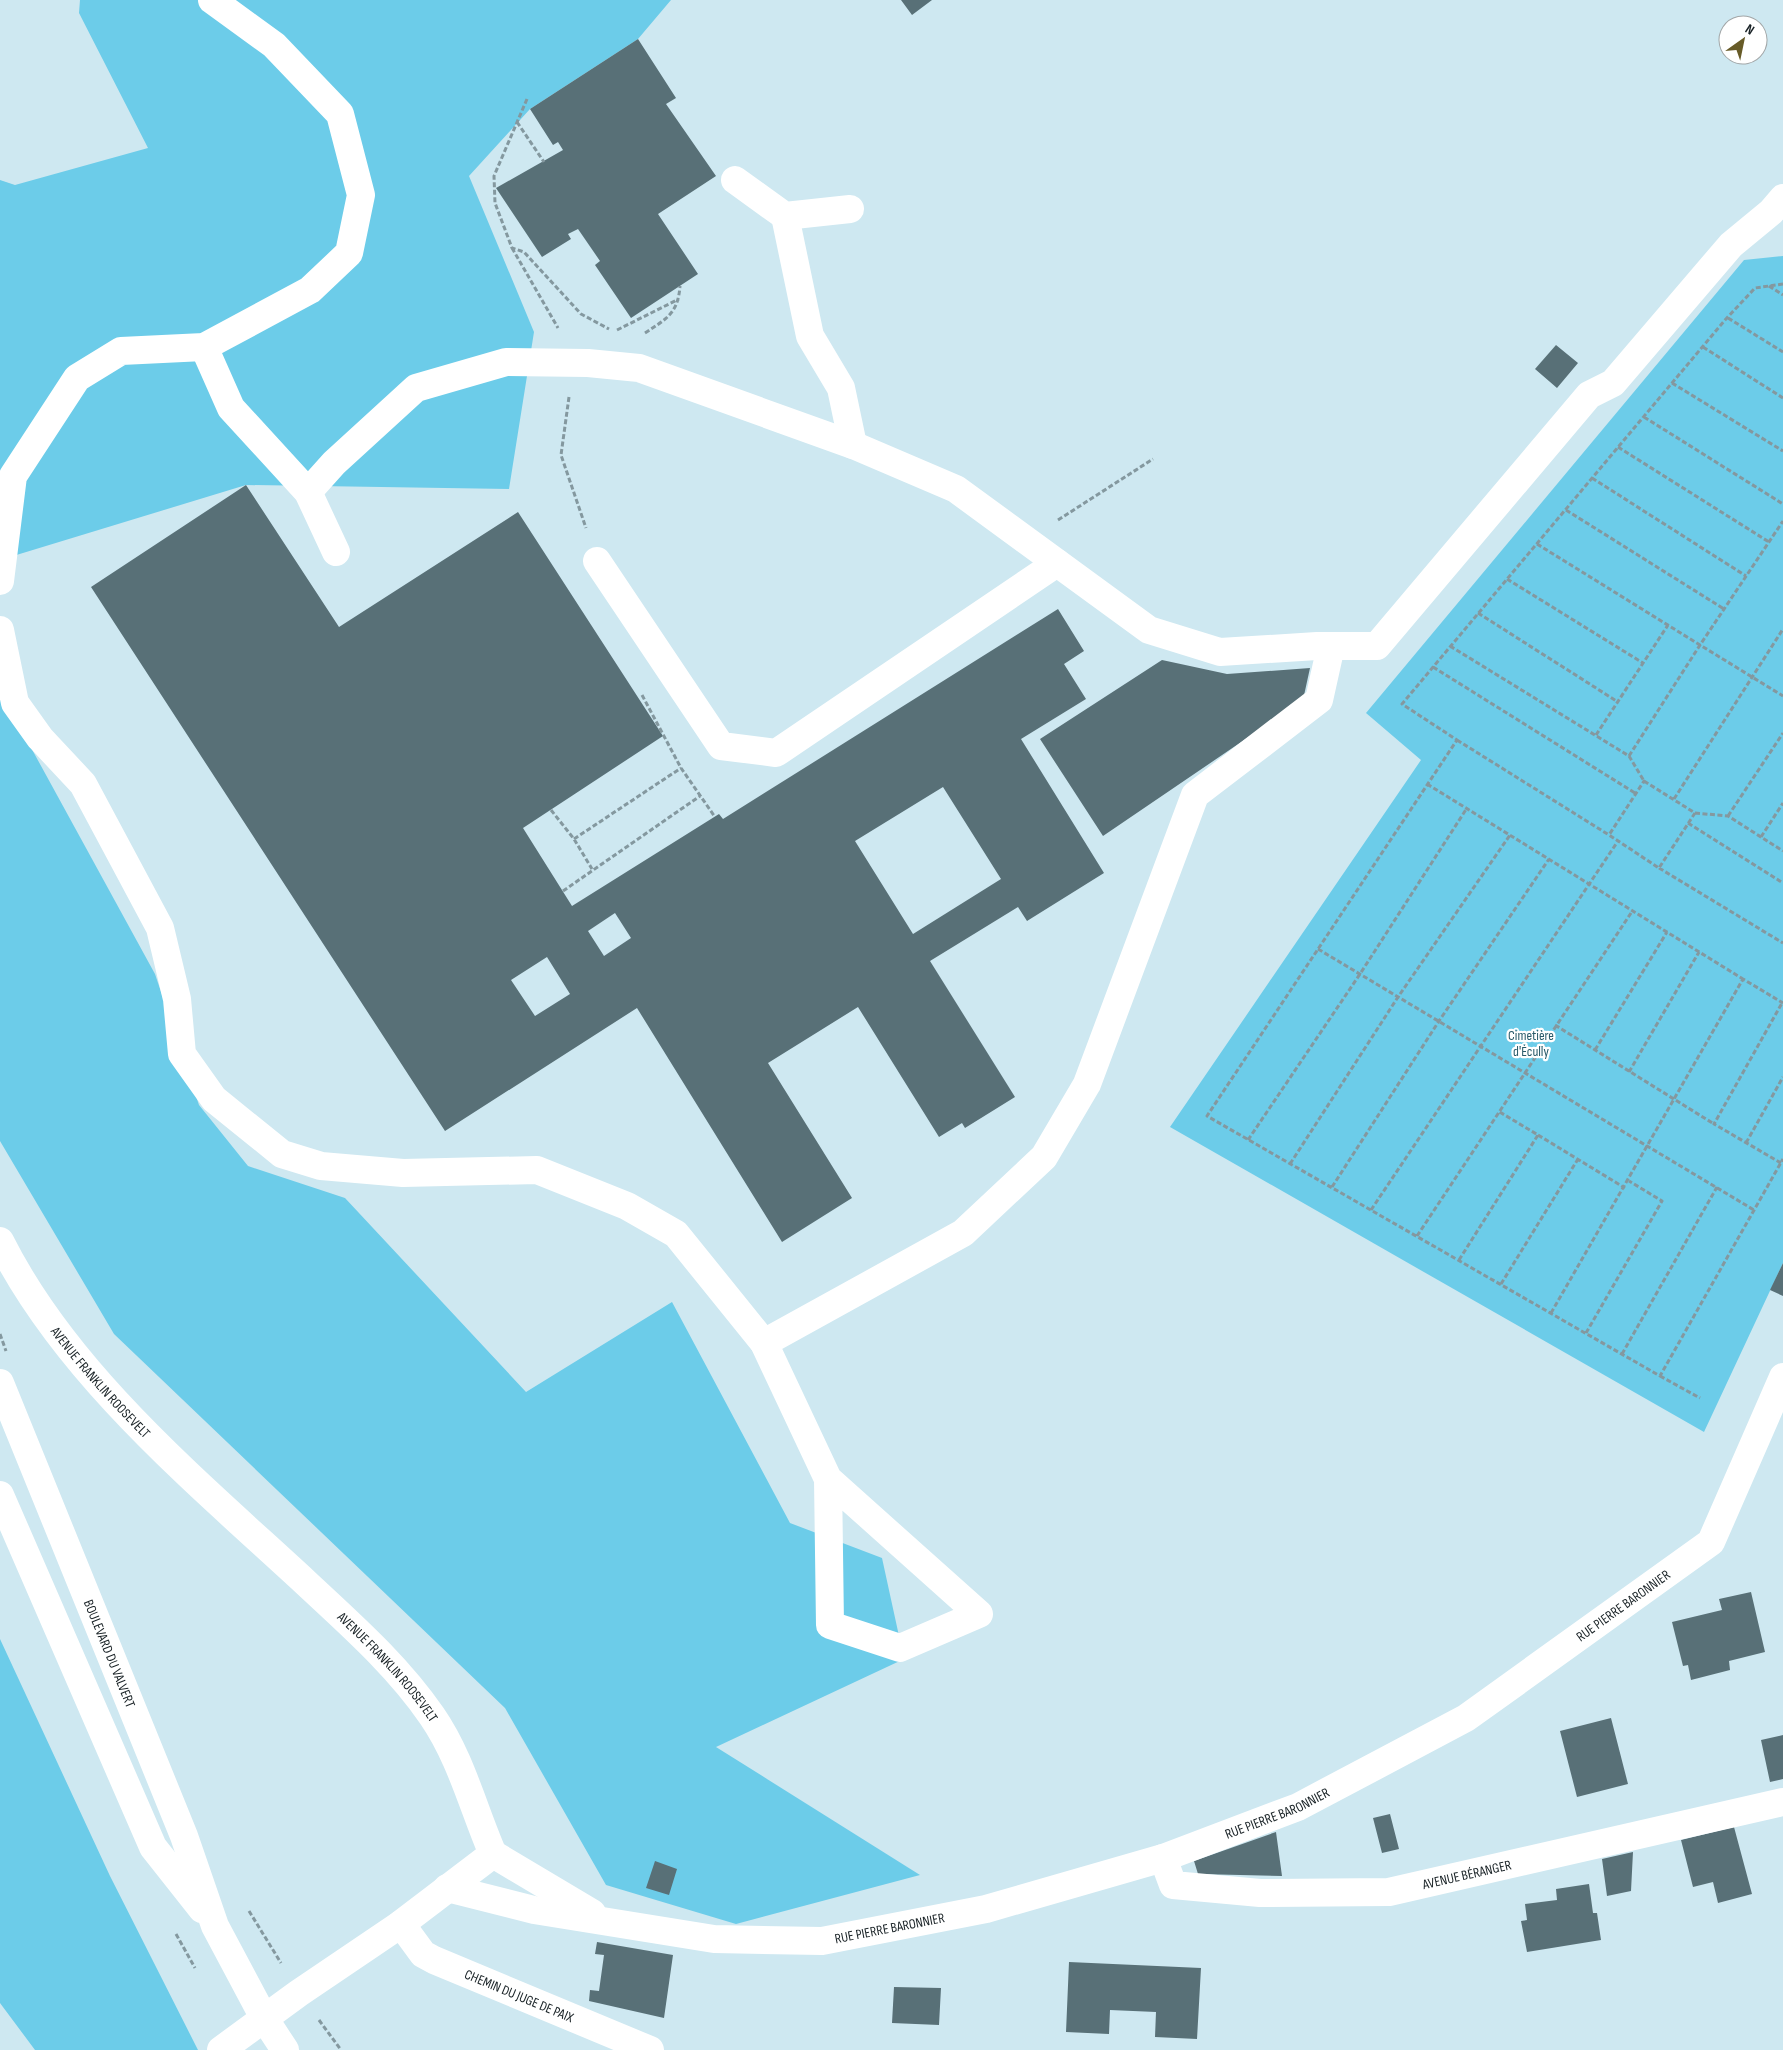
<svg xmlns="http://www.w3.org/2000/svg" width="1783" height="2050" font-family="'Sofia Sans Condensed',sans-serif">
  <rect width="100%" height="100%" fill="#cee8f1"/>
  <path fill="#6ccce9" d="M 80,0 L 671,0 L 638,39 L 530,109 L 469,176 L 534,332 L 509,489 L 246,485 L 0,560 L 0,180 L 15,185 L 148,148 L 79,13 Z
    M 1783,256 L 1783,1263 L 1704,1432 L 1170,1127 L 1421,760 L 1366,713 L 1744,260 Z
    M 0,691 L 155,974 L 199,1105 L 248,1166 L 345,1198 L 526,1392 L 672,1302 L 790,1523 L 882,1558 L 904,1659 L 716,1747 L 920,1875 L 736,1924 L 606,1885 L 505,1708 L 114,1334 L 0,1141 Z
    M 0,1639 L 110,1876 L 198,2050 L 35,2050 L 0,2003 Z"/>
  <path fill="#587077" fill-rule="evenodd" d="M 901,0 L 932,0 L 912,15 Z
    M 638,39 L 676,98 L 666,104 L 716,176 L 658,214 L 698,274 L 631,318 L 595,265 L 600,261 L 578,229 L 568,234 L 571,239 L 542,257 L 496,188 L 563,150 L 558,142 L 553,145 L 530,109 Z
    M 1556,345 L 1578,363 L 1557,388 L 1535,369 Z
    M 246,485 L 339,627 L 518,512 L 663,736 L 523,828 L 572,906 L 719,814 L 723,819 L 1058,609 L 1084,651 L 1064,664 L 1086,699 L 1021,739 L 1104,873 L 1027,921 L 1018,907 L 930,961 L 1015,1097 L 965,1128 L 962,1123 L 939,1137 L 858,1007 L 768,1063 L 852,1198 L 782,1242 L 637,1008 L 445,1131 L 91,587 ZM 943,787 L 1001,879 L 913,934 L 855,841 ZM 615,913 L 631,938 L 604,956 L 588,931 ZM 547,957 L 570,994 L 535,1016 L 511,980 Z
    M 1162,660 L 1227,674 L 1310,668 L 1303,700 L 1103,836 L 1040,739 Z
    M 1783,1263 L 1783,1296 L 1770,1290 Z
    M 1751,1592 L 1765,1652 L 1729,1661 L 1730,1670 L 1691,1680 L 1688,1665 L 1683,1666 L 1672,1622 L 1722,1610 L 1719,1599 Z
    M 1611,1718 L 1628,1784 L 1577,1797 L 1560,1731 Z
    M 1783,1735 L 1783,1779 L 1770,1782 L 1761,1740 Z
    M 1390,1814 L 1399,1849 L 1382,1853 L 1373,1818 Z
    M 1734,1827 L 1752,1894 L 1718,1903 L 1713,1882 L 1693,1887 L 1681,1840 Z
    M 1276,1832 L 1282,1876 L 1198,1874 L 1194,1861 Z
    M 1633,1852 L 1631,1891 L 1607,1896 L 1602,1859 Z
    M 655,1861 L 677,1869 L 669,1895 L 646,1888 Z
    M 1589,1884 L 1593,1913 L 1597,1913 L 1601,1940 L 1527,1952 L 1521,1921 L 1527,1920 L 1525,1904 L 1557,1900 L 1556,1889 Z
    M 597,1942 L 673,1955 L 664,2018 L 589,2001 L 590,1990 L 599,1991 L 604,1955 L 595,1954 Z
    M 1069,1962 L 1201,1968 L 1197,2039 L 1155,2037 L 1156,2012 L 1110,2010 L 1109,2034 L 1066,2032 Z
    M 894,1987 L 941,1988 L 939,2025 L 892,2023 Z"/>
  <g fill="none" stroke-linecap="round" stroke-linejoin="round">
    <path stroke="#84989f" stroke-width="3" stroke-dasharray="5 2.5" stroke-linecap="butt" d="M 527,99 L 494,176 L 495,203 L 512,248 L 524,252 L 581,314 L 609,329
      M 517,122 L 544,162
      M 512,248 L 558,328
      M 1783,284 L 1755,288 L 1725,320 L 1402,704 L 1457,740 L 1207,1116 L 1660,1376 L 1783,1159
      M 1769,286 L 1783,295
      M 1728,318 L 1783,352
      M 617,330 L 679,299
      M 645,333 C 666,319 678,314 680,286
      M 1703,347 L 1783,398
      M 1672,383 L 1783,451
      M 569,397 L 561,455 L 586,528
      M 1644,417 L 1783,504
      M 1618,447 L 1769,542
      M 1592,478 L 1746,576
      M 1566,510 L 1724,609
      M 1058,520 L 1153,459
      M 1537,544 L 1700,645 L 1783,521
      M 1507,579 L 1643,663
      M 1478,613 L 1618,702
      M 1450,646 L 1629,756 L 1644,781
      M 1433,667 L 1635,793
      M 642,695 L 681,768 L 715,817
      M 1596,735 L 1668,625
      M 1457,740 L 1609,835
      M 1629,756 L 1700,645 L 1783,696
      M 1644,781 L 1695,813 L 1659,868 L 1609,835 Z
      M 1427,784 L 1743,979
      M 1674,799 L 1783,629
      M 551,810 L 574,839 L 592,869
      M 1695,813 L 1728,816 L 1783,851
      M 1728,816 L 1783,733
      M 1688,823 L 1783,883
      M 1761,837 L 1783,803
      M 574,839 L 681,768
      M 1659,868 L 1783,943
      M 563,891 L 700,796
      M 1318,949 L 1754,1210
      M 1555,1025 L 1714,1124
      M 1595,1050 L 1667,932
      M 1629,1072 L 1699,952
      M 1538,1135 L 1625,1188
      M 1248,1140 L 1360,974 L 1467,808
      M 1746,1143 L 1783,1077
      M 1781,1163 L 1714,1124 L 1782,1003
      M 1290,1164 L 1398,997 L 1510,835
      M 1332,1187 L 1439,1021 L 1549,859
      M 1371,1210 L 1618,841
      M 1417,1236 L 1633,910
      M 1459,1260 L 1538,1135 L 1498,1111
      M 1501,1284 L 1578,1159
      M 1551,1313 L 1743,979 L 1783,1003
      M 1586,1333 L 1662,1201 L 1629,1181
      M 0,1334 L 6,1351
      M 1622,1354 L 1717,1187
      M 1660,1376 L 1700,1398
      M 249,1911 L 281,1963
      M 176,1934 L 195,1968
      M 319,2020 L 341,2050"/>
    <g stroke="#fff" stroke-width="28">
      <path d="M 735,180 L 785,216 L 850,209"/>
      <path d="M 785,216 L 810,336 L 841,388 L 853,445"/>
      <path d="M 204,347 L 231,408 L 308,492 L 336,552"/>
      <path d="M 308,492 L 334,463 L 416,388 L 506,362 L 588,363 L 639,368 L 853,445 L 956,489 L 1149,630 L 1220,652 L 1317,646 L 1377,646 L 1589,395 L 1613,383 L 1731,245 L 1771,212 L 1783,198"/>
      <path d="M 597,561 L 721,746 L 776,753 L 1057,563"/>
      <path d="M 0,581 L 13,476 L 77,378 L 121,351 L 204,347 L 310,290 L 349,253 L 361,195 L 340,114 L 274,45 L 212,0"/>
      <path d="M 0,630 L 15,703 L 40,738 L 83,784 L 160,928 L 177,999 L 182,1054 L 214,1099 L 282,1154 L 321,1166 L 403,1173 L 537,1170 L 627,1206 L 676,1234 L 764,1343 L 828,1479 L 830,1625 L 900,1648 L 979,1614 L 828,1479"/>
      <path id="s1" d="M 0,1241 C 67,1375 197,1482 305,1582 C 350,1624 397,1665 432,1716 C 461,1758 473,1808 493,1854"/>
      <path d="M 764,1343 L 963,1233 L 1044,1157 L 1087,1084 L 1195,795 L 1319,700 L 1331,646"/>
      <path d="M 493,1854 L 592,1913"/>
      <path id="s2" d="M 1163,1858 L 1173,1885 L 1260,1893 L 1389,1892 L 1783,1802"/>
      <path id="s3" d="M 447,1888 L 534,1910 L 714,1939 L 822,1941 L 986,1909 L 1163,1858 L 1298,1807 L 1466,1718 L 1711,1542 L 1783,1377"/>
      <path id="s4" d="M 401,1924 L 423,1954 L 434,1960 L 650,2050"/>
      <path d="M 221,2050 L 299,1993 L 401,1924 L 493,1854"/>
    </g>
    <g stroke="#fff" stroke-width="28">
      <path id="s5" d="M 0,1383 L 184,1836 L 215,1926 L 264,2018 L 285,2050"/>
      <path d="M 0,1495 L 153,1847 L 202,1909"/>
    </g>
  </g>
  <g text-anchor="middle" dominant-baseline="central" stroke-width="4.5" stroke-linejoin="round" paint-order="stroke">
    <g font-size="14" fill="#285a69" stroke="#fff">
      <text x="1531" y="1035">Cimetière<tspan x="1531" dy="16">d'Écully</tspan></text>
    </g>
    <g font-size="14" fill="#172024" stroke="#fff">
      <text stroke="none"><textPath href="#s1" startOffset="174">AVENUE FRANKLIN ROOSEVELT</textPath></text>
      <text stroke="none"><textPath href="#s3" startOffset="1259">RUE PIERRE BARONNIER</textPath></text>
      <text stroke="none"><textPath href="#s5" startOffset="292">BOULEVARD DU VALVERT</textPath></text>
      <text stroke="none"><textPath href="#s1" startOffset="579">AVENUE FRANKLIN ROOSEVELT</textPath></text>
      <text stroke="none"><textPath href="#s3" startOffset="854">RUE PIERRE BARONNIER</textPath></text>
      <text stroke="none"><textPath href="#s2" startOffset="325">AVENUE BÉRANGER</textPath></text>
      <text stroke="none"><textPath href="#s3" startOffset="449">RUE PIERRE BARONNIER</textPath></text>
      <text stroke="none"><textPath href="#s4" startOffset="142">CHEMIN DU JUGE DE PAIX</textPath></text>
    </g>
  </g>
  <g transform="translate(1743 40) rotate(33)"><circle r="24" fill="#ffffff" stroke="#a2a6a7"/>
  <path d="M0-4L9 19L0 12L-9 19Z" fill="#675b28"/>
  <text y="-8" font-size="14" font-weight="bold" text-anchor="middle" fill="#172024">N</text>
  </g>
</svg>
